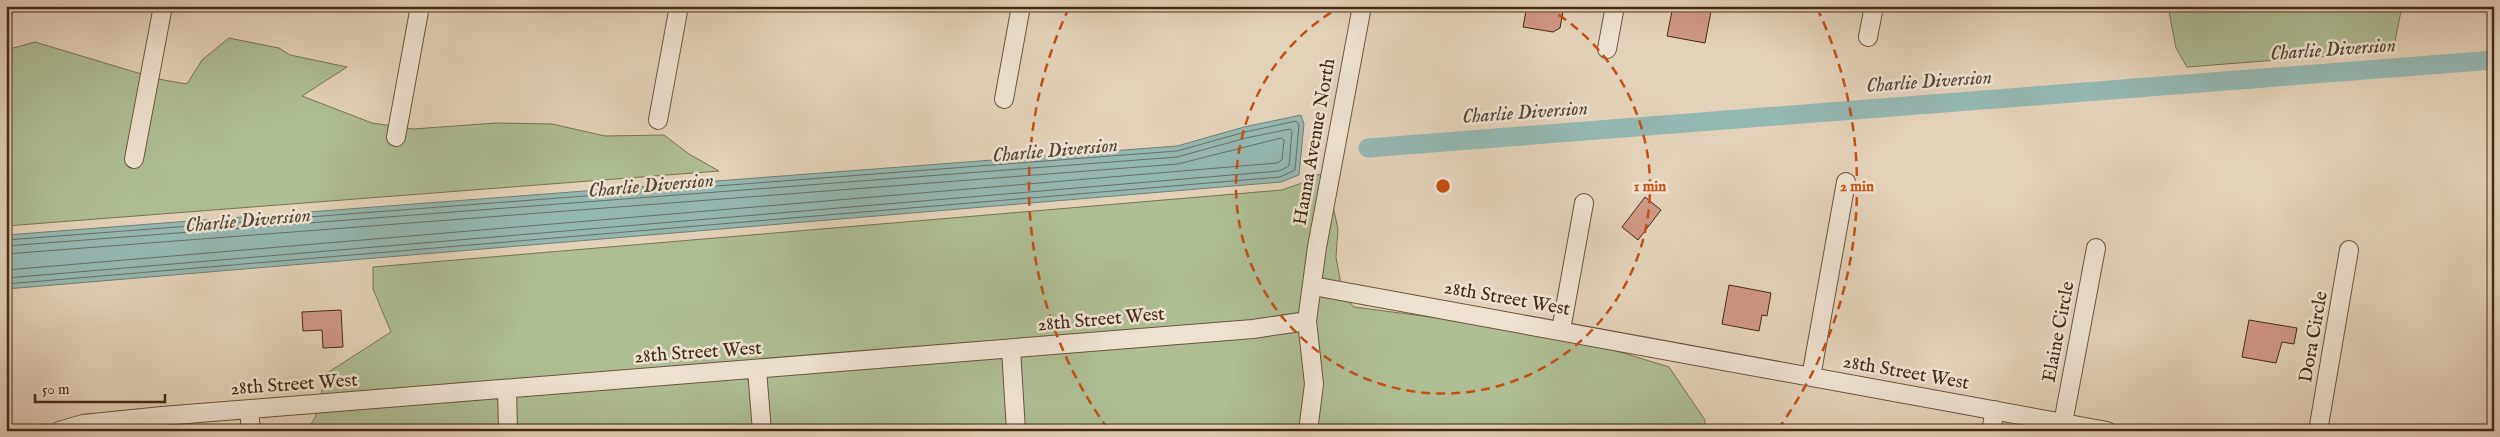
<svg xmlns="http://www.w3.org/2000/svg" width="2500" height="437" font-family="'IM FELL English',serif">
  <rect width="100%" height="100%" fill="#e3d2ba"/>
  <filter id="stains"><feTurbulence type="fractalNoise" baseFrequency=".004" numOctaves="4"/><feColorMatrix values="0 0 0 0 .2 0 0 0 0 .09 0 0 0 0 .02 0 0 0 .5 -.17"/></filter>
  <radialGradient id="worn" r=".72"><stop offset=".6" stop-color="#630" stop-opacity="0"/><stop offset="1" stop-color="#630" stop-opacity=".3"/></radialGradient>
  <path fill="#aebd94" stroke="#797454" d="M 2168,6 L 2402,6 L 2393,51 L 2187,67 L 2176,48 Z
    M 229,38 L 279,48 L 290,55 L 347,67 L 302,96 L 372,123 L 413,129 L 496,123 L 552,124 L 605,136 L 664,135 L 689,154 L 719,171 L 6,226 L 6,50 L 35,42 L 158,79 L 187,84 L 202,60 Z
    M 1326,174 L 1338,229 L 1336,257 L 1343,295 L 1354,307 L 1530,330 L 1607,348 L 1669,367 L 1705,420 L 1705,431 L 302,431 C 320,424 322,391 324,375 L 391,332 L 373,289 L 373,267 L 1282,190 L 1302,183 L 1307,176 Z"/>
  <path fill="#95b7b2" stroke="#757f73" d="M 1301,115 L 1304,124 L 1299,175 L 1281,182 L 6,289 L 6,235 L 1177,146 L 1244,127 Z"/>
  <g fill="none" stroke-linecap="round" stroke-linejoin="round">
    <path stroke="#6c7063" stroke-width="1" d="M 6,240 L 1177,151 L 1245,132 L 1296,121 L 1299,125 L 1295,170 L 1280,177 L 6,284
      M 6,246 L 1177,157 L 1246,138 L 1290,129 L 1292,131 L 1289,166 L 1279,171 L 6,278
      M 6,254 L 1178,164 L 1281,138 L 1284,140 L 1282,160 L 1277,163 L 6,270"/>
    <path stroke="#95b7b2" stroke-width="19" d="M 1368,148 L 2494,60"/>
  </g>
  <path fill="#d19787" stroke="#442a14" d="M 1527,6 L 1564,6 L 1560,28 L 1553,32 L 1523,27 Z
    M 1673,6 L 1712,6 L 1705,43 L 1667,36 Z
    M 1645,197 L 1661,210 L 1638,240 L 1622,227 Z
    M 1729,285 L 1771,293 L 1767,316 L 1762,315 L 1759,331 L 1722,324 Z
    M 341,310 L 343,347 L 323,348 L 322,330 L 303,331 L 302,312 Z
    M 2249,320 L 2297,328 L 2294,344 L 2282,342 L 2276,363 L 2242,357 Z"/>
  <g fill="none" stroke-linecap="round" stroke-linejoin="round">
    <g stroke="#6c543e" stroke-width="20">
      <path id="minor" d="M 1868,37 L 1874,6
        M 1607,49 L 1615,6
        M 1004,99 L 1021,6
        M 658,120 L 679,6
        M 396,137 L 420,6
        M 134,159 L 163,6
        M 1313,286 L 2107,431
        M 1561,330 L 1584,203
        M 1011,349 L 1016,431
        M 757,370 L 762,431
        M 1811,377 L 1846,182
        M 507,390 L 508,431
        M 249,410 L 251,431
        M 2063,423 L 2096,248
        M 59,431 L 83,424 L 162,416 L 1253,329 L 1307,321
        M 1308,431 L 1314,384 L 1307,321 L 1317,247 L 1362,6
        M 1991,431 L 1995,410
        M 2318,431 L 2349,250"/>
    </g>
    <use href="#minor" stroke="#ede2d2" stroke-width="18"/>
  </g>
  <g fill="none" stroke="#c7500e" stroke-width="2.5" stroke-dasharray="9 6">
    <path d="M1546 7A207 207 0 1 1 1340 7"/>
    <path d="M1108 429A414 414 0 0 1 1069 8M1817 8A414 414 0 0 1 1778 429"/>
  </g>
  <g text-anchor="middle" dominant-baseline="central" stroke-width="5" stroke-linejoin="round" paint-order="stroke">
    <g font-size="19" fill="#442a14" stroke="#ede2d2">
      <text transform="translate(1315 142) rotate(-80)">Hanna Avenue North</text>
      <text transform="translate(1507 299) rotate(10)">28th Street West</text>
      <text transform="translate(1101 320) rotate(-5)">28th Street West</text>
      <text transform="translate(2059 332) rotate(-79)">Elaine Circle</text>
      <text transform="translate(2314 337) rotate(-80)">Dora Circle</text>
      <text transform="translate(698 353) rotate(-4)">28th Street West</text>
      <text transform="translate(1906 373) rotate(10)">28th Street West</text>
      <text transform="translate(294 385) rotate(-4)">28th Street West</text>
    </g>
    <g font-size="20" font-style="italic" fill="#544634" stroke="#ede2d2">
      <text transform="translate(2333 50) rotate(-4)">Charlie Diversion</text>
      <text transform="translate(1929 82) rotate(-4)">Charlie Diversion</text>
      <text transform="translate(1525 113) rotate(-4)">Charlie Diversion</text>
      <text transform="translate(1055 151) rotate(-5)">Charlie Diversion</text>
      <text transform="translate(651 186) rotate(-5)">Charlie Diversion</text>
      <text transform="translate(248 221) rotate(-5)">Charlie Diversion</text>
    </g>
  </g>
  <circle cx="1443" cy="186" r="8" fill="#c7500e" stroke="#ede2d2" stroke-width="2.5"/>
  <g font-size="15" text-anchor="middle" font-weight="bold" fill="#c7500e" stroke="#ede2d2" stroke-width="5" stroke-linejoin="round" paint-order="stroke">
    <text x="1650" y="191">1 min</text>
    <text x="1857" y="191">2 min</text>
  </g>
  <rect width="2500" height="437" fill="none" stroke="#e3d2ba" stroke-width="25"/>
  <rect x="8" y="8" width="2485" height="422" fill="none" stroke="#442a14" stroke-width="2.5"/>
  <rect x="12" y="12" width="2475" height="412" fill="none" stroke="#442a14"/>
  <path d="M35 394v8h130v-8" fill="none" stroke="#442a14" stroke-width="2.5"/>
  <text x="42" y="394" font-size="15" fill="#442a14" stroke="#ede2d2" stroke-width="4" paint-order="stroke">50 m</text>
  <rect width="100%" height="100%" filter="url(#stains)"/>
  <rect width="100%" height="100%" fill="url(#worn)"/>
</svg>
